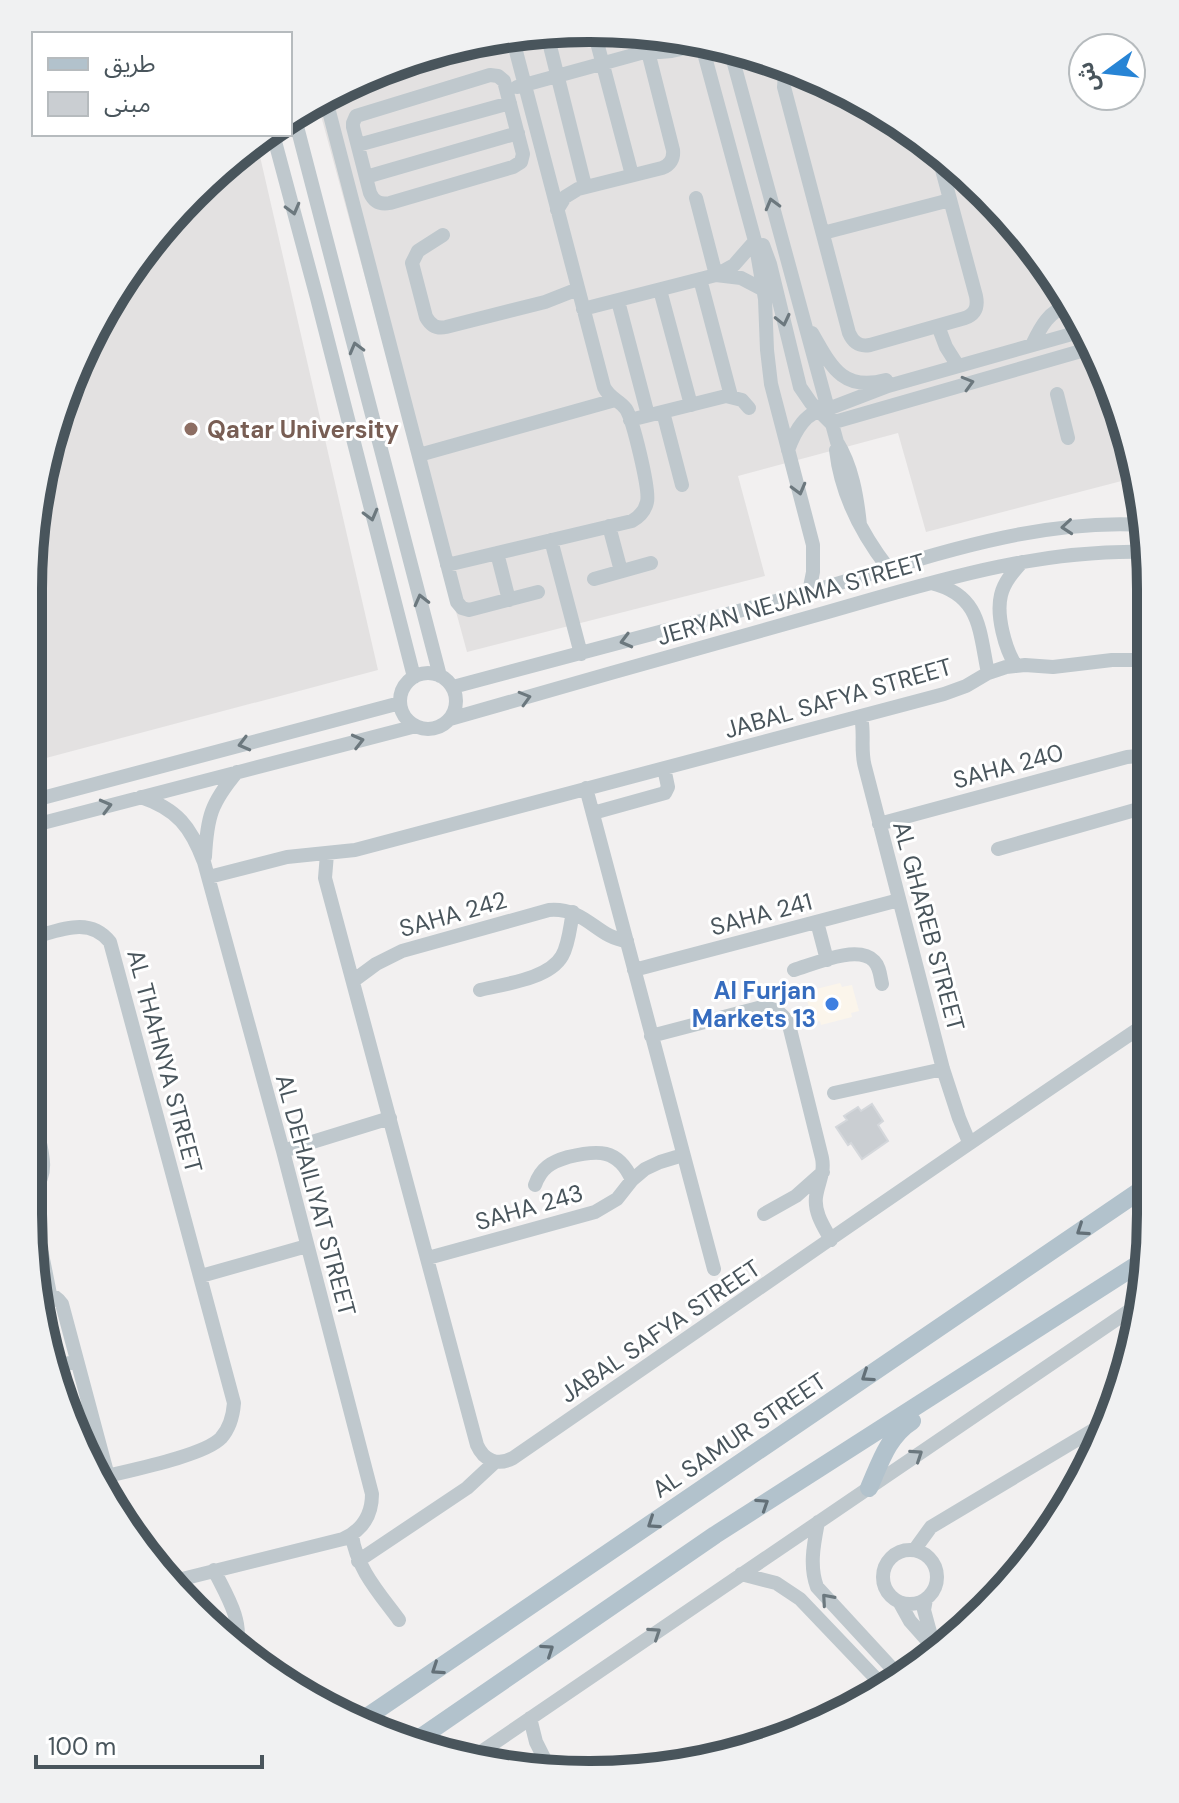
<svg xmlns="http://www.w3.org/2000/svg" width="1179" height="1803" font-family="'DM Sans','Noto Sans Arabic',sans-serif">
  <rect width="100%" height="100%" fill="#f2f0f0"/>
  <path fill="#fbf5eb" d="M 840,983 L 842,987 L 852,985 L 859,1011 L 851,1013 L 852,1017 L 821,1025 L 820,1021 L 813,1023 L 806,996 L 813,994 L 812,990 Z"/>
  <path fill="#e3e1e1" d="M 553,29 L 663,33 L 770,58 L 871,103 L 960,168 L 1035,248 L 1093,342 L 1132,445 L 1137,477 L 926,532 L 898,433 L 738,476 L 765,576 L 467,652 L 317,101 L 342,86 L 445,47 Z
    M 256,139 L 378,670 L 31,762 L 33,516 L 86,342 L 168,219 L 248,144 Z"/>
  <path fill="#caced2" stroke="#d4d7db" stroke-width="2" d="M 872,1104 L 883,1121 L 878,1125 L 888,1141 L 862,1159 L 851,1143 L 848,1145 L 836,1127 L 847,1120 L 844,1116 L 858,1107 L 861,1111 Z"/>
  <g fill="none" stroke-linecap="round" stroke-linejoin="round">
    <path stroke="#bfc8cd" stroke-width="14" d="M 546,30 L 585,186
      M 594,31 L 632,175
      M 701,42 L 755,241 L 765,299 L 767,350 L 771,384 L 813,545 L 813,572 L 809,592
      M 730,49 L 837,442 C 852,466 857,496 860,525
      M 648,51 C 667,54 682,51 697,41
      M 795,69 L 785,75 L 784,87 L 849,333 C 853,342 859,347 870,345 L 965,318 C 976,314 978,306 976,296 L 937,151
      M 490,75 L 498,76 L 504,81 L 523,154 L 521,162 L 513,167 L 390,203 C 380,205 374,202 370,193 L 353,127 L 353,123 L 356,116 Z
      M 517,87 L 648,51 L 664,42 L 685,38
      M 325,96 L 457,602 L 462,608 L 469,610 L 538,592
      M 294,115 L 440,676
      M 273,134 L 317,298 L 414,677
      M 358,145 L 510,103
      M 366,177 L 518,133
      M 696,198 L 716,275
      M 557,210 L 565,197 L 578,189 L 662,168 C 670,165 674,159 673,150 L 643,32
      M 823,233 L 950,200
      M 443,235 L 418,251 L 412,263 L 426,317 C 431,326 437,329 446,327 L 545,302 L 578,289
      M 763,245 L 770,264 L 800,387 L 811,403 L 831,423 L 1095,347
      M 716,275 L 741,278 L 764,290
      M 700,279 L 731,396
      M 660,290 L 691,405
      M 618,301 L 648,415
      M 583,309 L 716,275 L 734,265 L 755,241
      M 938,326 L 946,347 L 958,366
      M 812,333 C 831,366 842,392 886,380
      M 1032,345 C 1041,326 1049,311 1070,304
      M 1057,394 L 1068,438
      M 663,412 L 682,485
      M 630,420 L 726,396 L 742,400 L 749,408
      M 788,450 C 795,431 806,410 828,409 L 888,386 L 1086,330
      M 836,450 C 841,495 861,533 888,568
      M 419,455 L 615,400
      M 609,526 L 621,571
      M 551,540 L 581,654
      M 497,553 L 509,600
      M 447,565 L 632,521 C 639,517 645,511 647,502 C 650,490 633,420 626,409 C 619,400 609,398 604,387 L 512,36
      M 594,579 L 651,563
      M 931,583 C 981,595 979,630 988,673
      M 1016,666 C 1005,649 996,615 1001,595 C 1004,582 1013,572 1022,562
      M400 701a28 28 0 1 1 56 0a28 28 0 1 1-56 0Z
      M 453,687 C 571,656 689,625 806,593 C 918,561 1028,518 1145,525
      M 861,717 C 865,734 860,750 865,767 L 943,1069 L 959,1118 L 969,1142
      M 450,719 C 572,684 695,649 817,615 C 926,584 1035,548 1150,552
      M 586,788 L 714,1269
      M 141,797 C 177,809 191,827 204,862 L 283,1151 L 372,1494 C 372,1515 363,1530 343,1539 L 174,1581
      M 31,801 L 400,703
      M 593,813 L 665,793 L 668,787 L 664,768
      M 879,824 L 1127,757 L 1149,755
      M 31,826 L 416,726
      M 998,849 L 1149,806
      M 327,854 L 325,878 L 477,1445 C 484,1461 498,1466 513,1458 C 724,1313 934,1166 1147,1023
      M 205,857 C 207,817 211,803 237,772
      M 209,877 L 287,857 L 355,850 L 944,694 L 966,686 L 988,673 L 1006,667 L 1025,665 L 1053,667 L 1112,660 L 1149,660
      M 817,922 L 827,960
      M 30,938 C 58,931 89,915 110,942 L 234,1403 C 233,1416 230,1428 221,1438 C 204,1456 126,1471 99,1478
      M 634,970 L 899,900
      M 794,970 C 814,964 858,944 874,961 C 880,967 880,976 882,984
      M 353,981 L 376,964 L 402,951 L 549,910 C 586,907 597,938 627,941
      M 480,990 C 504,984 549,979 562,956 C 569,944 570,926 573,912
      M 651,1036 L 762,1007 C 775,1008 783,1013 789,1025 L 822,1158 C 825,1173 818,1182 816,1197 C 814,1213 824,1227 831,1240
      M 834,1093 L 943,1069
      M 283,1151 L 390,1118
      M 535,1185 C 541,1168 551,1162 568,1157 C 597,1150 618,1148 632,1180
      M 28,1186 L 35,1186 C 51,1173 39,1143 36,1125
      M 28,1209 L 42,1254 L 50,1294
      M 764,1214 L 796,1196 L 823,1172
      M 428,1258 L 595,1212 L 617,1199 L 632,1180 L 645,1169 L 660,1162 L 683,1155
      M 201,1276 L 307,1246
      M 41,1295 C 50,1293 57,1297 62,1304 L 108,1476
      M 53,1364 L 59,1365 L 76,1362
      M 818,1522 C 814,1543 809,1566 817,1587 L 899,1676
      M 352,1535 C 356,1568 380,1594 399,1620
      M 915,1549 L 931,1527 L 1105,1423
      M883 1577a27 27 0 1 1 54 0a27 27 0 1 1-54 0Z
      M 358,1561 L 467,1488 L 495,1462
      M 214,1570 C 225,1593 244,1621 236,1647
      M 741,1574 L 776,1583 L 800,1599 L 885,1688
      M 926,1599 L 924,1610 L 933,1643
      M 900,1603 L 910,1621 L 934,1648
      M 530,1718 L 536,1742 L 552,1774
      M 481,1752 L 501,1757 L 514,1765
      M 475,1756 L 1142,1302"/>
    <path stroke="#b2c2cc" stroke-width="18" d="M 869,1488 C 880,1463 888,1436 912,1421
      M 358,1723 L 1147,1186
      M 414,1742 L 715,1535 L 1146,1259"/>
  </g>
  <defs><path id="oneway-chevron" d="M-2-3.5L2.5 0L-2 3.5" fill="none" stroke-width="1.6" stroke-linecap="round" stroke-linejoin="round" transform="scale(2)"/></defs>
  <g stroke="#6c787e">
    <use href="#oneway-chevron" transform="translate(772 204) rotate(-105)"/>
    <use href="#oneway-chevron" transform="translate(293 209) rotate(75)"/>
    <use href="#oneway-chevron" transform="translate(783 320) rotate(77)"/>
    <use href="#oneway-chevron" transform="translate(356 348) rotate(-105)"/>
    <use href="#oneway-chevron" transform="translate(968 383) rotate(-16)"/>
    <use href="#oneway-chevron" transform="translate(799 489) rotate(75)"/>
    <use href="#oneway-chevron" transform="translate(371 515) rotate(75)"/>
    <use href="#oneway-chevron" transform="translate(1067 527) rotate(175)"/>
    <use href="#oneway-chevron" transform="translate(421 600) rotate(-104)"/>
    <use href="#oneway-chevron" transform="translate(626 641) rotate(165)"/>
    <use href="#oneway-chevron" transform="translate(525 698) rotate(-16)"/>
    <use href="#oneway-chevron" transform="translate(358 741) rotate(-14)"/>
    <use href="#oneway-chevron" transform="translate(244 744) rotate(165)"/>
    <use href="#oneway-chevron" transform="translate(106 806) rotate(-15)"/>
    <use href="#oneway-chevron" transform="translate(917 1455) rotate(-34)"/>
    <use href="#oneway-chevron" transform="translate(827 1599) rotate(-131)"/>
    <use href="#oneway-chevron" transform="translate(655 1633) rotate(-34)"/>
  </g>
  <g stroke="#637078">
    <use href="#oneway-chevron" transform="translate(1082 1230) rotate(146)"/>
    <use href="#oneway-chevron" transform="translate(867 1376) rotate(146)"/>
    <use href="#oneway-chevron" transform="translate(763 1504) rotate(-33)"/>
    <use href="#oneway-chevron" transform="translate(653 1523) rotate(146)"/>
    <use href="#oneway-chevron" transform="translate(548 1650) rotate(-34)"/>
    <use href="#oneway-chevron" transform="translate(437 1669) rotate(146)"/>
  </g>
  <circle fill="#8d6e63" stroke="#fff" stroke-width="3" cx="191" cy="429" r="8"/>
  <circle fill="#3f7fe0" stroke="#fff" stroke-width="3" cx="832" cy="1004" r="8"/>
  <g text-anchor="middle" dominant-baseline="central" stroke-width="6" stroke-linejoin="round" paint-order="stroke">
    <g font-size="24" font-weight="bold" fill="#785e54" stroke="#fff" text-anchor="start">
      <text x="207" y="429">Qatar University</text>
    </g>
    <g font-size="24" fill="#49555c" stroke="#fff">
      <text transform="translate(791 599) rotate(-16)">JERYAN NEJAIMA STREET</text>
      <text transform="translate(838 698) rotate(-16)">JABAL SAFYA STREET</text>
      <text transform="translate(1008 766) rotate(-15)">SAHA 240</text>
      <text transform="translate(453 914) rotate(-16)">SAHA 242</text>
      <text transform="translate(761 914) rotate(-15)">SAHA 241</text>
      <text transform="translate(929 926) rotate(75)">AL GHAREB STREET</text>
      <text transform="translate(165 1061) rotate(75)">AL THAHNYA STREET</text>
      <text transform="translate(316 1195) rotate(75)">AL DEHAILIYAT STREET</text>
      <text transform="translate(529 1207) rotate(-16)">SAHA 243</text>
      <text transform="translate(660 1331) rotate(-34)">JABAL SAFYA STREET</text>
      <text transform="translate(739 1435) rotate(-34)">AL SAMUR STREET</text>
    </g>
    <g font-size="24" font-weight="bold" fill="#366cbe" stroke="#fff" text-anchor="end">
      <text x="816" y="990">Al Furjan<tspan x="816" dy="28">Markets 13</tspan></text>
    </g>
  </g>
  <path d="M0 0H1179V1803H0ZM589 42H590A547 547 0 0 1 1137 589V1214A547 547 0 0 1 590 1761H589A547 547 0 0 1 42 1214V589A547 547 0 0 1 589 42Z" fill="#f0f1f2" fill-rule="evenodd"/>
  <path fill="none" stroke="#49555c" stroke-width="10" d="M589 42H590A547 547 0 0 1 1137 589V1214A547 547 0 0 1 590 1761H589A547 547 0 0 1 42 1214V589A547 547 0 0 1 589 42Z"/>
  <rect x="32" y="32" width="260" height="104" fill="#ffffff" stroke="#b6bbbe" stroke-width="2"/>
  <rect x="48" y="58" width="40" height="12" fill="#b2c2cc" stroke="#b6bbbe" stroke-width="2"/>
  <text x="104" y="72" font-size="24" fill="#49555c">طريق</text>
  <rect x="48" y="92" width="40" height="24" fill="#caced2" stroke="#b6bbbe" stroke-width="2"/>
  <text x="104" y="112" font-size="24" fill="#49555c">مبنى</text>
  <g transform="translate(1107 72) rotate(255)"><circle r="38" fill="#ffffff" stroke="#b6bbbe" stroke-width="2"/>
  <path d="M0-6L14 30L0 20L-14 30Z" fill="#2784d5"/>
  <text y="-12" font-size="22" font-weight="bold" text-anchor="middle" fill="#49555c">ش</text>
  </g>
  <path d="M36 1755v12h226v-12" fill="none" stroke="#49555c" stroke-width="4"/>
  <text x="48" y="1755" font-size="24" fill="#49555c" stroke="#ffffff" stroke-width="6" paint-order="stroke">100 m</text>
</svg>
